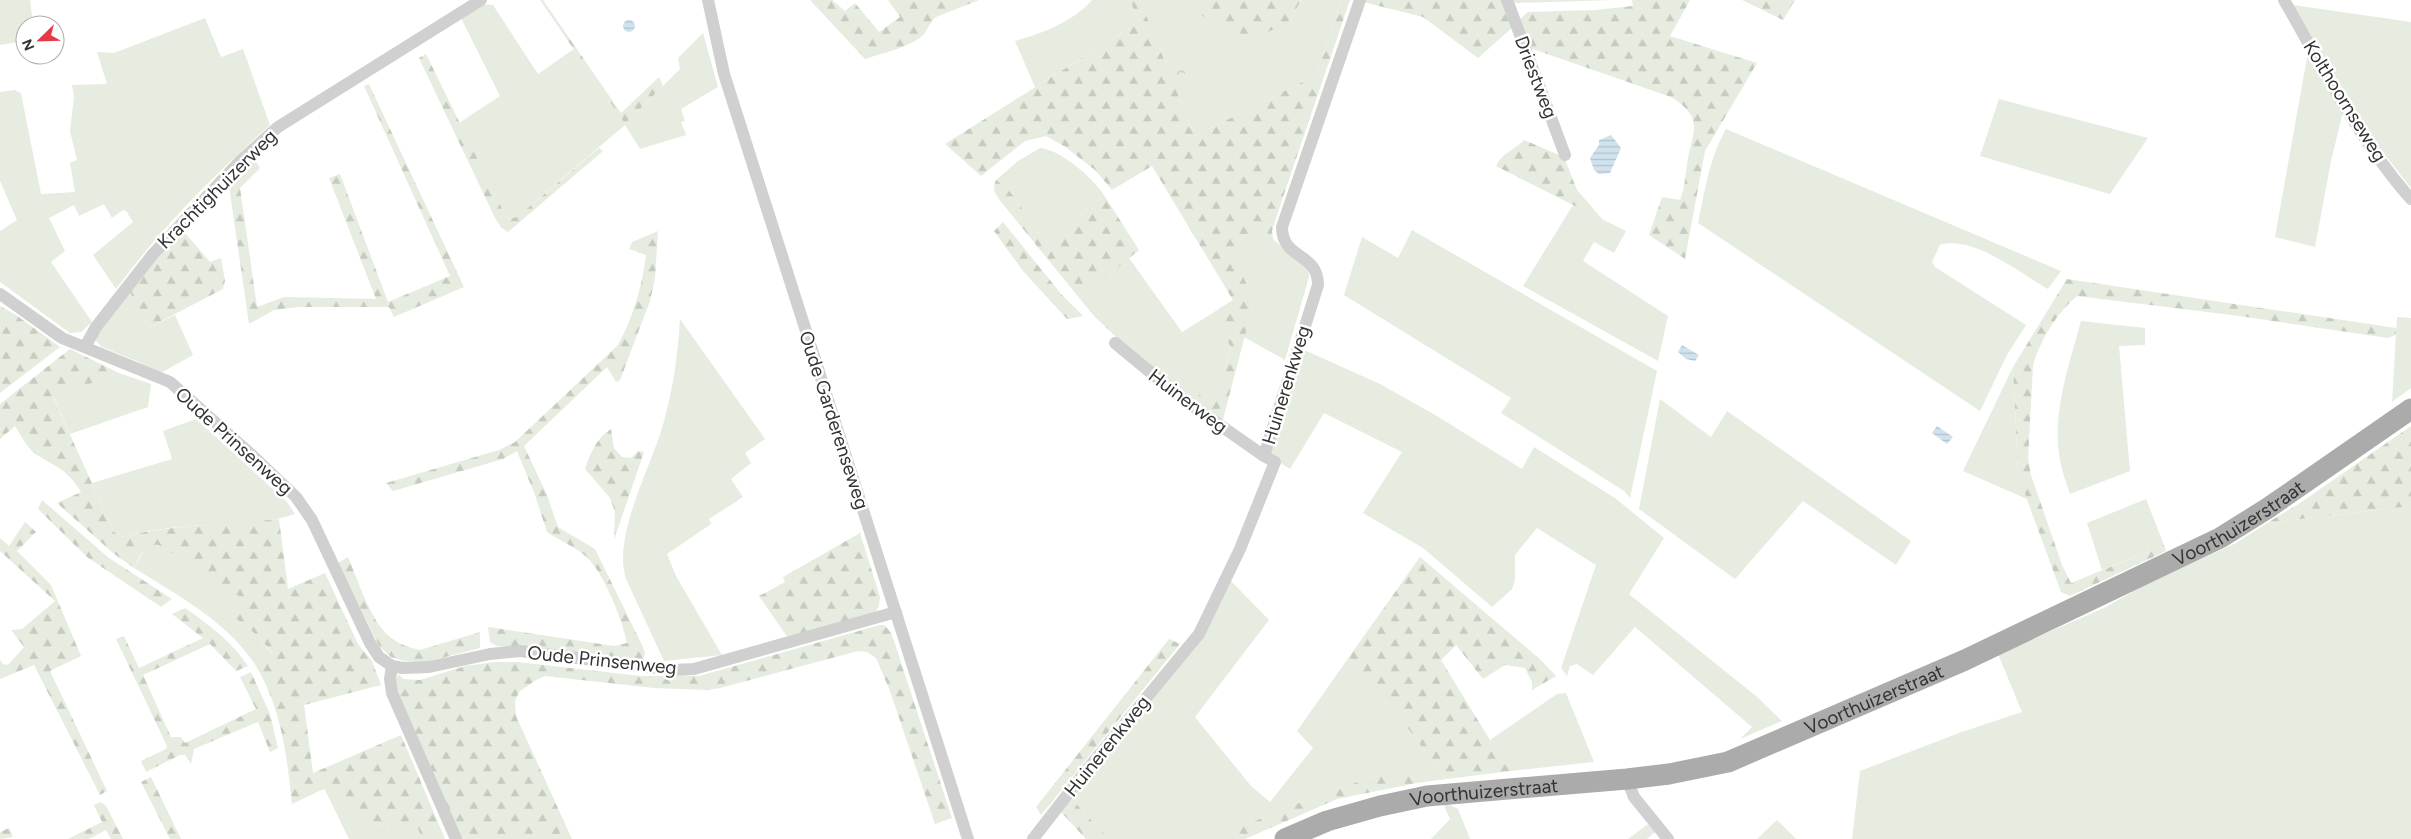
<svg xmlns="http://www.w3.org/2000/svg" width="2411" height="839" font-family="Figtree,sans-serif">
  <defs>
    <pattern id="forest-firs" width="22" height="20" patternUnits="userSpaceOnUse" patternTransform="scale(1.25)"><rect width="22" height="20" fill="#e6ecdf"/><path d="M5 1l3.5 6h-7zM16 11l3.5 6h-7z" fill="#c6cbc0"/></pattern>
    <pattern id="park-crowns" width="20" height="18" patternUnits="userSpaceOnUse" patternTransform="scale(1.25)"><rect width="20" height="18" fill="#e6ecdf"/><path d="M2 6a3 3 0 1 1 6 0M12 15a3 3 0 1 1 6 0" fill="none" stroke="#c6cbc0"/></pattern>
    <pattern id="water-rules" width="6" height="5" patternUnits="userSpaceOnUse" patternTransform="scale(1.25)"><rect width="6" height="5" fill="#cfe2ee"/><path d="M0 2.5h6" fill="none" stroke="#b2c2cd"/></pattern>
  </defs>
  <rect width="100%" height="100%" fill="#fff"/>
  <path fill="#e6ecdf" d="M 0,0 L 30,0 L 33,25 L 25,25 L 25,41 L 0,45 Z
    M 1092,0 L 1130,0 L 1139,22 L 1035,87 L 1015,41 C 1044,33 1072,22 1092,0 Z
    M 1140,0 L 1193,0 L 1193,9 L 1290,21 L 1301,0 L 1341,0 L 1316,75 L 1195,136 Z
    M 482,4 L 493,5 L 538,74 L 574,49 L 625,124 L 680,69 L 678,58 L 703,33 L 718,87 L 681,109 L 685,121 L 681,122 L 686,135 L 640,149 L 625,125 L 517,217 L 507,219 L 459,123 L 500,96 L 461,18 Z
    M 2293,5 L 2411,22 L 2411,188 L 2373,140 Z
    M 205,18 L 221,57 L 243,49 L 270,125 C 214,175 161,228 116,289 L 93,255 L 133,222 L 126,211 L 123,210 L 112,218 L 104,204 L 79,216 L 74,205 L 49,218 L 65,251 L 51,262 L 92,322 L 81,332 L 70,333 L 0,282 L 0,231 L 17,220 L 0,181 L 0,92 L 15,90 L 21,93 L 41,194 L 75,192 L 70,163 L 77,160 L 70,131 L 74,97 L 72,85 L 107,84 L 97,52 L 114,53 Z
    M 2308,52 L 2343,112 L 2331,161 L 2315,247 L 2275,237 Z
    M 1999,99 L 2148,138 L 2110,194 L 1980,156 Z
    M 1726,129 L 2061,271 L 2048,289 C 2020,273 1973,235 1940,245 L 1932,262 L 1935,267 L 2026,325 L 2007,355 L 1980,411 L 1698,223 C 1705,190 1709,159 1726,129 Z
    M 1040,148 C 1060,149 1094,179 1104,195 L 1047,242 C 1027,223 1019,194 996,180 L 1018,161 Z
    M 1573,205 L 1626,231 L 1614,253 L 1594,242 L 1583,261 L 1668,316 L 1658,361 L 1523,286 Z
    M 1412,230 L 1657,371 L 1630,498 L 1624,491 L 1501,413 L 1511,398 L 1344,295 L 1362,237 L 1398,258 Z
    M 1259,238 L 1273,239 L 1308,270 L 1309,277 L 1285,360 L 1244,337 L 1254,301 L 1230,249 L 1250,239 Z
    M 1129,258 L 1182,332 L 1211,314 L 1231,346 L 1214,407 L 1167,370 L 1101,310 L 1095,317 L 1080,299 Z
    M 129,290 L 148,328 L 175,315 L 193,355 L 159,374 L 139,362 L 102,347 L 95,340 L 97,334 Z
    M 2397,317 L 2411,318 L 2411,388 L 2392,402 Z
    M 680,319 L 765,439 L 745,453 L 751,463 L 731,479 L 743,497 L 709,519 L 711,524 L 667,554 L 676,576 L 722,655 L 664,661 L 626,579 C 612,537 651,467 663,425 C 673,390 678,355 680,319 Z
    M 2081,321 L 2145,328 L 2145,345 L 2119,346 L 2130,471 L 2070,494 C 2066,481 2060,467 2059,453 C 2053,410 2070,362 2081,321 Z
    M 1302,349 L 1380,384 L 1437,416 L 1522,469 L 1534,447 L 1615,498 L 1664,538 L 1629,594 L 1756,696 L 1782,721 L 1740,739 L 1752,727 L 1635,627 L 1593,675 L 1577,664 L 1570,666 L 1567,676 L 1561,668 L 1596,565 L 1537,528 L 1515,555 L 1515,580 L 1512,589 L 1492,607 L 1423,548 L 1363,513 L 1402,452 L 1324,413 L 1290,469 L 1268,455 Z
    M 2013,367 L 2018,475 L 2027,499 L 1963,471 Z
    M 119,373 L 151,384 L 148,407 L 70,434 L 53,396 Z
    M 1660,399 L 1711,437 L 1727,411 L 1911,541 L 1896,565 L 1803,501 L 1735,579 L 1639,509 Z
    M 196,419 L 287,502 L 295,514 C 265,524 234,523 202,525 C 176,527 147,530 121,537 L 114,532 L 92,483 L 172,459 L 163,431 Z
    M 2146,499 L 2164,545 L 2102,570 L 2087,523 Z
    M 2411,506 L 2411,839 L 1852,839 L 1860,771 L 1959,733 L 2022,712 L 1998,654 L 2104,608 L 2145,585 L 2236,543 L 2267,523 Z
    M 151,544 L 159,545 L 240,596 L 230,614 L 259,637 L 272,654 L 254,663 C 225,620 177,595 134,568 L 146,547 Z
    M 1229,579 L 1269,620 L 1195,717 L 1251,786 L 1270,802 L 1313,748 L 1297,731 L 1349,657 L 1410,731 L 1446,779 L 1417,783 L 1409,770 L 1368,778 L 1282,809 L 1214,839 L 1109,839 L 1070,797 L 1176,667 Z
    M 1566,693 L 1594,762 L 1511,771 L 1492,749 L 1490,740 L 1557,694 Z
    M 331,786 L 375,825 L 401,828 L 417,826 L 422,839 L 349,839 L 324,788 Z
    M 1442,801 L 1458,809 L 1470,839 L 1431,839 L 1450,819 Z
    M 1777,820 L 1796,839 L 1757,839 Z
    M 1648,824 L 1655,832 L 1647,839 L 1628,839 Z"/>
  <path fill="url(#forest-firs)" d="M 540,0 L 543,0 L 621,113 L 659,77 L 663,86 L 625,124 Z
    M 810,0 L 832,0 L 845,11 L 855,3 L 879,32 L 900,17 L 888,0 L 979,0 L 936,17 C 929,22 928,31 922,36 C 908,48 882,53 865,59 Z
    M 1130,0 L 1140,0 L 1195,136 L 1316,75 L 1341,0 L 1350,0 L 1280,206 L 1272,231 L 1273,239 L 1250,239 L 1231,249 L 1254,301 L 1222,423 L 1132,352 L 1095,317 L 1101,309 L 1167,370 L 1214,406 L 1231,347 L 1211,314 L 1233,300 L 1152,166 L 1112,190 L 1095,170 L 1064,146 L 1046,136 L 1025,141 L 981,176 L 945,144 L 1139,22 Z
    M 1193,0 L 1301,0 L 1290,21 L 1258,37 L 1220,30 L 1193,8 Z
    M 1364,0 L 1502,0 L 1513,27 L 1478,58 L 1423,17 L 1363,2 Z
    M 1511,0 L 1616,0 L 1512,3 Z
    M 1632,0 L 1690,0 L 1670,36 L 1757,63 L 1705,151 L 1685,259 L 1649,235 L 1662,197 L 1680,200 C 1685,187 1685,177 1687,165 C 1692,131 1706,119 1671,97 L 1530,48 L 1519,20 L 1528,12 L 1595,10 L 1633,6 Z
    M 1742,0 L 1795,0 L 1783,20 Z
    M 426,54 L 507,219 L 517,217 L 599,148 L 603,151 L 508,232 L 502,228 L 496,220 L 419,58 Z
    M 369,84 L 464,287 L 394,317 L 389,307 L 298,307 L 274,310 L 249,324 L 228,179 L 252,156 L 260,168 L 240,188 L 257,307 L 284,297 L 376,299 L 329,178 L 340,174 L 388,302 L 450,276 L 364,86 Z
    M 1524,140 L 1564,157 L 1577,190 L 1603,220 L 1496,166 C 1503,152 1514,151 1524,140 Z
    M 996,180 C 1019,194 1027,223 1047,242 L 1104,195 L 1139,250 L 1080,299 L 1002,203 C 996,195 991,190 996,180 Z
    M 1003,222 L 1062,295 L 1083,316 L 1067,319 L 1023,271 L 994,231 Z
    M 180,227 L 210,262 L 221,258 L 225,281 L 223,289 L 148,328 L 129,290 Z
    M 658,231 L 655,278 L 650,301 L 620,380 L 616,382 L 607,367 L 524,446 L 547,495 L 558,527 L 595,549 L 642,645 L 645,653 L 643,659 L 640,661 L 497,646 L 490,642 L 488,627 L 614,646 L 627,643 C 622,619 603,569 583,554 C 572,545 558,540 547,532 L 535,495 L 517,451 L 503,459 L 393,491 L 386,483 L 499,450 L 515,442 L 618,345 C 633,317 642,287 646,255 L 629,249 L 632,242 Z
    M 2067,279 L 2396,328 L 2396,335 L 2388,338 L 2232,315 L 2077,296 C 2057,313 2040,340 2033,366 L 2028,459 L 2031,475 L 2062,565 L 2071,583 L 2164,545 L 2166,551 L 2070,596 L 2061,592 L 2018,475 L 2013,367 Z
    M 0,306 L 16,315 L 60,347 L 0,393 Z
    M 70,349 L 119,373 L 53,397 L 114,532 L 121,537 C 173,524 227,525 279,519 L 288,589 L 325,573 L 358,644 L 372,661 L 381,685 L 304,705 L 313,773 L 401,735 L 445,839 L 422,839 L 417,826 L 401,828 L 375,825 L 355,809 L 344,814 L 330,786 L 292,804 C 287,755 281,705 254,663 L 272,653 L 259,637 L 230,614 L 239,596 L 159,545 C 144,543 140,557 134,568 L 113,553 L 57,503 L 81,492 C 66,467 54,467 33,452 C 26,446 20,434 15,426 L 0,439 L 0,404 Z
    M 2411,426 L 2411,506 L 2267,523 L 2300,503 Z
    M 611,429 L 614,448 L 622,457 L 631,458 L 638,451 L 644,452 L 614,540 L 615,512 L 610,498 L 585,469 C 590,454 597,437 611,429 Z
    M 42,500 L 109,558 L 172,599 L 161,607 L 87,557 L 38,509 Z
    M 25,522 L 36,532 L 17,551 L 51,585 L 81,656 L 50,671 L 107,791 L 100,795 L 34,665 L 0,679 L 0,660 L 3,664 L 8,665 L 24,647 L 11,630 L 22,629 L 55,601 L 0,551 L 0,538 L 9,546 Z
    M 860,533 L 880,597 L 879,606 L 875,613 L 788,638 L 759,596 L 785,582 L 783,577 Z
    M 348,557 C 358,580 370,620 389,636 C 396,643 410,648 420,650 L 480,632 L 480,648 L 426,662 L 404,661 L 391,657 L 379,646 L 338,563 Z
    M 1420,557 L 1541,660 L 1556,676 L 1532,690 L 1532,682 L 1525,668 L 1505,665 L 1483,679 L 1456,645 L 1441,660 L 1490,740 L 1492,749 L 1511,771 L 1446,779 L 1410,731 L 1349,657 Z
    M 185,608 C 208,624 232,642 248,666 L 236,671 L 210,644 L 143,675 L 171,737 L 181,737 L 185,743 L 256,709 L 240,677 L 251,672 L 270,714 L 278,748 L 270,752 L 258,722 L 194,749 L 191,764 L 185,755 L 180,755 L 146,772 L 141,761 L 166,749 L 167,746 L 116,639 L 124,636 L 139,668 L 203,638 L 172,614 Z
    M 880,625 L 884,625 L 891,632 L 952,818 L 935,824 L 890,691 L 876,658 L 867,652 L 858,651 L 720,688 L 707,690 L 654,688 L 545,676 L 536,680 L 519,692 L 515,701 L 516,716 L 572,839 L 457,839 L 394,682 L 399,674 L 403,679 L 420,680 L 465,666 L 495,662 L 518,662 L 641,676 L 699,676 Z
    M 1169,639 L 1180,644 L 1041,815 L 1036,807 Z
    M 1409,770 L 1417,783 L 1337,799 L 1245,839 L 1214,839 L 1282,809 L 1368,778 Z
    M 151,777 L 181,839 L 170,839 L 141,782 Z
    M 1070,797 L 1109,839 L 1086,839 L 1059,810 Z
    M 101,802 L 106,806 L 123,839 L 111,839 L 106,830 L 89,839 L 68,839 L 102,822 L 94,805 Z
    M 9,828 L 13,837 L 0,839 L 0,832 Z"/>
  <path fill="url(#park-crowns)" d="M 1186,60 L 1192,65 L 1180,79 L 1174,74 Z"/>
  <path fill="url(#water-rules)" d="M623 26a6 6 0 1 1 12 0a6 6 0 1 1-12 0Z
    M 1611,135 L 1621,148 L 1610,173 L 1599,174 L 1594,170 L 1590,158 L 1599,145 L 1599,140 Z
    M 1682,345 L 1699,355 L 1695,361 L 1686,359 L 1678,352 Z
    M 1937,426 L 1953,437 L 1947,444 L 1932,433 Z"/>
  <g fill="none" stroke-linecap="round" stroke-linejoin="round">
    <path stroke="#d0d0d0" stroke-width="12" d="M 708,0 L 724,74 L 968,839
      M 1507,0 L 1565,155
      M 2284,0 C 2322,66 2360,142 2411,199
      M 0,294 L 62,338 L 170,382 L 253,456 L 296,497 L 312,520 L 370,643 L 379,657 L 392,666 L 403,668 L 429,667 L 490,654 L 520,651 L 674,670 L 694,669 L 896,612
      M 1115,343 L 1184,400 L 1264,456
      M 85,347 L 96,327 L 153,254 L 240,161 L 278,127 L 481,0
      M 392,666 L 390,679 L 392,693 L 456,839
      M 1627,779 L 1634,797 L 1668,839
      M 1033,839 L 1085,772 L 1199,634 L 1240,549 L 1275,462 L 1264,456 L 1318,285 C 1318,252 1282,260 1282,227 L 1360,0"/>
    <path stroke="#ababab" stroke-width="21" id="s1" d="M 1285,839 L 1327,821 L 1380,806 L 1427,796 L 1627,779 L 1669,774 L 1728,762 L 1965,660 L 2220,538 L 2268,508 L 2411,409"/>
  </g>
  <g text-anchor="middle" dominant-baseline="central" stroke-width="5" stroke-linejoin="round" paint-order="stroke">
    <g font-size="19" fill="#333" stroke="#fff">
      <text transform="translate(1536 77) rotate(69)">Driestweg</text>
      <text transform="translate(2345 101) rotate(58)">Kolthoornseweg</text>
      <text transform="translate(217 189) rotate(-45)">Krachtighuizerweg</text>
      <text transform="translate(1286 385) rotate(-73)">Huinerenkweg</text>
      <text transform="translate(1188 401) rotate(37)">Huinerweg</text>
      <text transform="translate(834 420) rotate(72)">Oude Garderenseweg</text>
      <text transform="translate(234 441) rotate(42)">Oude Prinsenweg</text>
      <text stroke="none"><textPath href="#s1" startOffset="1016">Voorthuizerstraat</textPath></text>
      <text transform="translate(602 660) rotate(6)">Oude Prinsenweg</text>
      <text stroke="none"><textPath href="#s1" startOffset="611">Voorthuizerstraat</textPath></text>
      <text transform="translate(1107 746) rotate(-51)">Huinerenkweg</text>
      <text stroke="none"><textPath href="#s1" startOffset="206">Voorthuizerstraat</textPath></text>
    </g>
  </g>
  <g transform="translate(40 40) rotate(247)"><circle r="24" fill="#ffffff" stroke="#adadad"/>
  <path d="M0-4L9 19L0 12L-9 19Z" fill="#e63946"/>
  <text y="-8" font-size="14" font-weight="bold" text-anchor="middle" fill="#333333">N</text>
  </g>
</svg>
